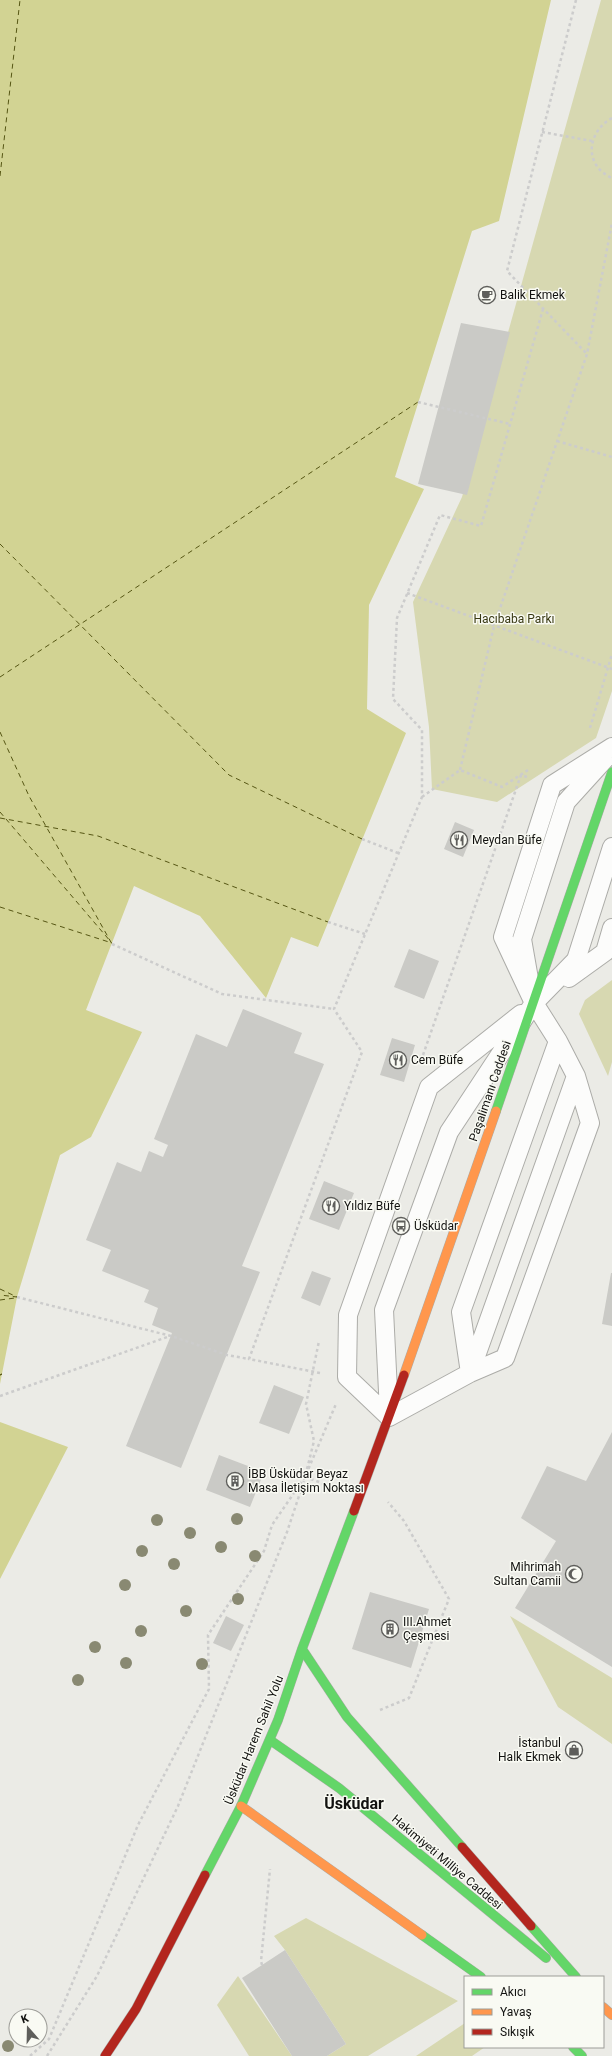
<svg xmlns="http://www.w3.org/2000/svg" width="612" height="2056" font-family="Roboto,sans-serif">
  <rect width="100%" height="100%" fill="#ebebe6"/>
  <path fill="#d7d8b1" d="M 601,0 L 612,0 L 612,691 L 596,738 L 497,802 L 432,789 L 429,727 L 413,602 L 462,497 Z
    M 612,980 L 612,1062 L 608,1076 L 579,1014 L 585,1000 Z
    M 510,1616 L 612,1678 L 612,1744 L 558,1707 Z
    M 306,1918 L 458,2001 L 368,2056 L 327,2056 L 346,2044 L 285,1950 L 274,1936 Z
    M 238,1976 L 292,2056 L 249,2056 L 217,2005 Z
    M 465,2023 L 465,2047 L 485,2047 L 472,2056 L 416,2056 Z"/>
  <path fill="#d2d393" d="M 0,0 L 551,0 L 499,221 L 472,231 L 395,477 L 424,489 L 369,605 L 367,709 L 406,733 L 318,947 L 291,937 L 266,998 L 200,916 L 134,886 L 86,1010 L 142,1032 L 91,1137 L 60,1155 L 17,1297 L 0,1384 Z
    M 0,1422 L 68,1447 L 0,1579 Z"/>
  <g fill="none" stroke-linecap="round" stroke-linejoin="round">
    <path stroke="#565614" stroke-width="1" stroke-dasharray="5 4" stroke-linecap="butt" d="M 0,176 L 20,0
      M 0,544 L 229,775 L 362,839
      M 0,677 L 418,402
      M 0,732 L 29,796 L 112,944
      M 0,812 L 111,942
      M 0,818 L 98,836 L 328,922
      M 0,907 L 112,943
      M 0,1289 L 17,1297 L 0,1295
      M 0,1300 L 15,1298
      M 0,1375 L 2,1374 L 0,1375"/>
  </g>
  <path fill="#cacac6" d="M 461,323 L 510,332 L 467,495 L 418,484 Z
    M 455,822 L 474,830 L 463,857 L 444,849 Z
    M 409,949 L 439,961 L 424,999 L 394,987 Z
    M 243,1009 L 302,1033 L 294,1053 L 324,1064 L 242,1266 L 260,1272 L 181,1468 L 126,1446 L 172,1333 L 152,1325 L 158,1308 L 144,1302 L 149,1290 L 102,1271 L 111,1250 L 86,1240 L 117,1162 L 141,1172 L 149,1151 L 163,1157 L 168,1145 L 154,1139 L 196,1034 L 227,1047 Z
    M 392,1038 L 415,1045 L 404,1082 L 380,1075 Z
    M 324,1181 L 354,1193 L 339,1230 L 309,1219 Z
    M 312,1271 L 331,1278 L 320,1306 L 301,1298 Z
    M 611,1273 L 612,1273 L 612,1326 L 602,1324 Z
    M 274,1385 L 304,1397 L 289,1434 L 259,1423 Z
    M 612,1432 L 612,1667 L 515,1608 L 556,1541 L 521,1518 L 547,1466 L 586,1481 Z
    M 219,1455 L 264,1472 L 250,1507 L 206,1490 Z
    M 370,1592 L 429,1609 L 411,1668 L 352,1649 Z
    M 226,1616 L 244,1625 L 231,1651 L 213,1643 Z
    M 285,1950 L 346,2044 L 327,2056 L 292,2056 L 242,1978 Z"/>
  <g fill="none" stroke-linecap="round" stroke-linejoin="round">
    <g stroke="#acaca8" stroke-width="20">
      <path id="lane" d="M 569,978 L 605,952 L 612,928
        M 529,979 L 522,939 L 566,802 L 605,759
        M 471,1370 L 576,1076
        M 470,1373 L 461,1312 L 558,1041
        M 389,1412 L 384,1310 L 449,1132 L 534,1003 L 576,960 L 612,847
        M 389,1417 L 470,1373 L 505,1358 L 590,1123 L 576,1076 L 558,1041 L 534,1003 L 503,937 L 552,785 L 612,747
        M 389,1417 L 347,1377 L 348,1315 L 429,1087 L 521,1014"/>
    </g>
    <g stroke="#acaca8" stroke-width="10">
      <path id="fast" d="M 496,1111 L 612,772
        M 302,1649 L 347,1717 L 462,1847
        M 270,1740 L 339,1788 L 546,1958
        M 205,1875 L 241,1806 L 278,1720 L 302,1649 L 354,1511
        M 531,1926 L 576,1977
        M 422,1935 L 481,1977
        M 573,2047 L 582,2056"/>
    </g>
    <g stroke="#acaca8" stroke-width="10">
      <path id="slow" d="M 404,1375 L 496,1111
        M 241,1806 L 422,1935
        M 603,2007 L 612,2015"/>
    </g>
    <g stroke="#acaca8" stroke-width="10">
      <path id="jam" d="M 354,1511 L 404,1375
        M 462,1847 L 531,1926
        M 105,2056 L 136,2009 L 205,1875"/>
    </g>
    <path stroke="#ccc" stroke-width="2.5" stroke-dasharray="3 3" stroke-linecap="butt" d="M 576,0 L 507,271 L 586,353
      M 612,118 C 587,132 583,165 612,178
      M 542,132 L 592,141
      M 418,402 L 510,424
      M 557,441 L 612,457
      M 407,593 L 612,669
      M 590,728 L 612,654
      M 460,770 L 494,626 L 587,354 L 612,223
      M 422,797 L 460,770 L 502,787 L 528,770
      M 362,839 L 398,853
      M 328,922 L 365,934
      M 112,944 L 222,994 L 334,1009
      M 423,1055 L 521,775 L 527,777
      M 17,1297 L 171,1336 L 227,1355 L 249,1359
      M 320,1373 L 249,1359 L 362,1052 L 334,1009 L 422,797 L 422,730 L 393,699 L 397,618 L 440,515 L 481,526 L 543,309
      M 0,1396 L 170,1336
      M 307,1469 L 314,1441 L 306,1404 L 319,1341
      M 305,1477 L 333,1487
      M 380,1710 L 409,1698 L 449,1599 L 404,1521 L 388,1502
      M 262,1965 L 261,1961 L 270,1869
      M 30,2056 L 49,2039 L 138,1825 L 209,1689 L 208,1635 L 264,1551 L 272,1525 L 305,1477 L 336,1404
      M 47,2056 L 97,1976 L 178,1806 L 287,1532 L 304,1481"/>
    <use href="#lane" stroke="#fcfcfb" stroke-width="18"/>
    <use href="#fast" stroke="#63d668" stroke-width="9"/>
    <use href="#slow" stroke="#ff974d" stroke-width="9"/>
    <use href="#jam" stroke="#b3261e" stroke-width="9"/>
  </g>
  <g fill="#898972">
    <circle cx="237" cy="1519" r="6"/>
    <circle cx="157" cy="1520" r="6"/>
    <circle cx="190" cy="1533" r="6"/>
    <circle cx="221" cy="1547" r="6"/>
    <circle cx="142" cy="1551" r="6"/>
    <circle cx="255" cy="1556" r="6"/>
    <circle cx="174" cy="1564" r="6"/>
    <circle cx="125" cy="1585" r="6"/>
    <circle cx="238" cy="1599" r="6"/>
    <circle cx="186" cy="1611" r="6"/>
    <circle cx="141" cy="1631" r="6"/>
    <circle cx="95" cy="1647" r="6"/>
    <circle cx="126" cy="1663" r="6"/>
    <circle cx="202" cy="1664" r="6"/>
    <circle cx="78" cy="1680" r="6"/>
    <circle cx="8" cy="2046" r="6"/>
  </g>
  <defs>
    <g id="cafe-ring" transform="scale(0.9)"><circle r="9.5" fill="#f9faf3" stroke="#5e5e5b" stroke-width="1.5"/><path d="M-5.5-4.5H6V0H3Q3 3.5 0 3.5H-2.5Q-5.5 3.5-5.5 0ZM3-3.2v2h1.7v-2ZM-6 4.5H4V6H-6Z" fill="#5e5e5b"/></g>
    <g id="restaurant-ring" transform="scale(0.9)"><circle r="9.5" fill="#f9faf3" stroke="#5e5e5b" stroke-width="1.5"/><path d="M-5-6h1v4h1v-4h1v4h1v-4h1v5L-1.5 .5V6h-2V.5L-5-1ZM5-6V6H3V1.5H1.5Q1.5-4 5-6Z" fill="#5e5e5b"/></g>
    <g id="bus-ring" transform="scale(0.9)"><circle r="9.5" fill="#f9faf3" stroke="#5e5e5b" stroke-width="1.5"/><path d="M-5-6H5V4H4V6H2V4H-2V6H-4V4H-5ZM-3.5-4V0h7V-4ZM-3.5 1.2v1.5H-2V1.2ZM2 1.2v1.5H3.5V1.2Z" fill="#5e5e5b"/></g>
    <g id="building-ring" transform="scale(0.9)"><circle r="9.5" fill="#f9faf3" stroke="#5e5e5b" stroke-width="1.5"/><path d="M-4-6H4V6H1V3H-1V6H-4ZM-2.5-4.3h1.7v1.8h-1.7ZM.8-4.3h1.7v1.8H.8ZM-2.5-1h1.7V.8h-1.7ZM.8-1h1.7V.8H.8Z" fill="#5e5e5b"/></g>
    <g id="mosque-ring" transform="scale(0.9)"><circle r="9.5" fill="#f9faf3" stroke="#5e5e5b" stroke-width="1.5"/><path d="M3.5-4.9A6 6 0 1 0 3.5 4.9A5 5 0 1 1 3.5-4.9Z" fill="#5e5e5b"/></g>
    <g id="shop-ring" transform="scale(0.9)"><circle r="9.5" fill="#f9faf3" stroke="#5e5e5b" stroke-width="1.5"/><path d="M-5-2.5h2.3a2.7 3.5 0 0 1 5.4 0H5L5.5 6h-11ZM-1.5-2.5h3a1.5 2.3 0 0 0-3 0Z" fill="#5e5e5b"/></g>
  </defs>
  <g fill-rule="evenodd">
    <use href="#cafe-ring" x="487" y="295"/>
    <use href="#restaurant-ring" x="459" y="840"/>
    <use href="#restaurant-ring" x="398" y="1060"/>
    <use href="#restaurant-ring" x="331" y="1206"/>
    <use href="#bus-ring" x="401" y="1226"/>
    <use href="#building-ring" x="235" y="1481"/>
    <use href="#mosque-ring" x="574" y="1574"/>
    <use href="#building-ring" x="390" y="1629"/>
    <use href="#shop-ring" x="574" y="1750"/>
  </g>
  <g text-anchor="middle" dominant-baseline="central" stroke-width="3" stroke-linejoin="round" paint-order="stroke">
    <g font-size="12" fill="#121210" stroke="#f9faf3" text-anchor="start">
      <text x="500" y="295">Balik Ekmek</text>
      <text x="472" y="840">Meydan Büfe</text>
      <text x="411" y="1060">Cem Büfe</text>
      <text x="344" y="1206">Yıldız Büfe</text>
      <text x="414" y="1226">Üsküdar</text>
      <text x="248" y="1474">İBB Üsküdar Beyaz<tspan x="248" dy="14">Masa İletişim Noktası</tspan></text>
      <text x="561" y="1567" text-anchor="end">Mihrimah<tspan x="561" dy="14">Sultan Camii</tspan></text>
      <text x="403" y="1622">III.Ahmet<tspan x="403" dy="14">Çeşmesi</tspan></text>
      <text x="561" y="1743" text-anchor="end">İstanbul<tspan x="561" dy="14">Halk Ekmek</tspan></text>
    </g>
    <g font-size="12" fill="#393913" stroke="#f9faf3">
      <text x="514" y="619">Hacıbaba Parkı</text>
    </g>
    <g font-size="12" fill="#121210" stroke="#f9faf3">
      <text transform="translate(490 1091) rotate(-71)">Paşalimanı Caddesi</text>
      <text transform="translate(254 1740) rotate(-68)">Üsküdar Harem Sahil Yolu</text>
      <text transform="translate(447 1862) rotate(40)">Hakimiyeti Milliye Caddesi</text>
    </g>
    <g font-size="16" font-weight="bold" fill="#121210" stroke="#f9faf3">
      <text x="354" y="1803">Üsküdar</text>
    </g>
  </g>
  <rect x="464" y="1976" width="140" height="72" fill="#f9faf3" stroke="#9d9d98"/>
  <rect x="472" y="1989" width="20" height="6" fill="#63d668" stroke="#9d9d98"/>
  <text x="500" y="1996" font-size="12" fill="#121210">Akıcı</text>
  <rect x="472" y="2009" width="20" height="6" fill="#ff974d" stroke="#9d9d98"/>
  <text x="500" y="2016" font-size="12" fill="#121210">Yavaş</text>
  <rect x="472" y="2029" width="20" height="6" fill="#b3261e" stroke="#9d9d98"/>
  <text x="500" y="2036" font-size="12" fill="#121210">Sıkışık</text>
  <g transform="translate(28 2028) rotate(340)"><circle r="19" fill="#f9faf3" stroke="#9d9d98"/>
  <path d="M0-3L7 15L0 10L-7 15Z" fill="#5e5e5b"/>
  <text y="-6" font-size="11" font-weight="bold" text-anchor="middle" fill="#121210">K</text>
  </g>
</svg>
